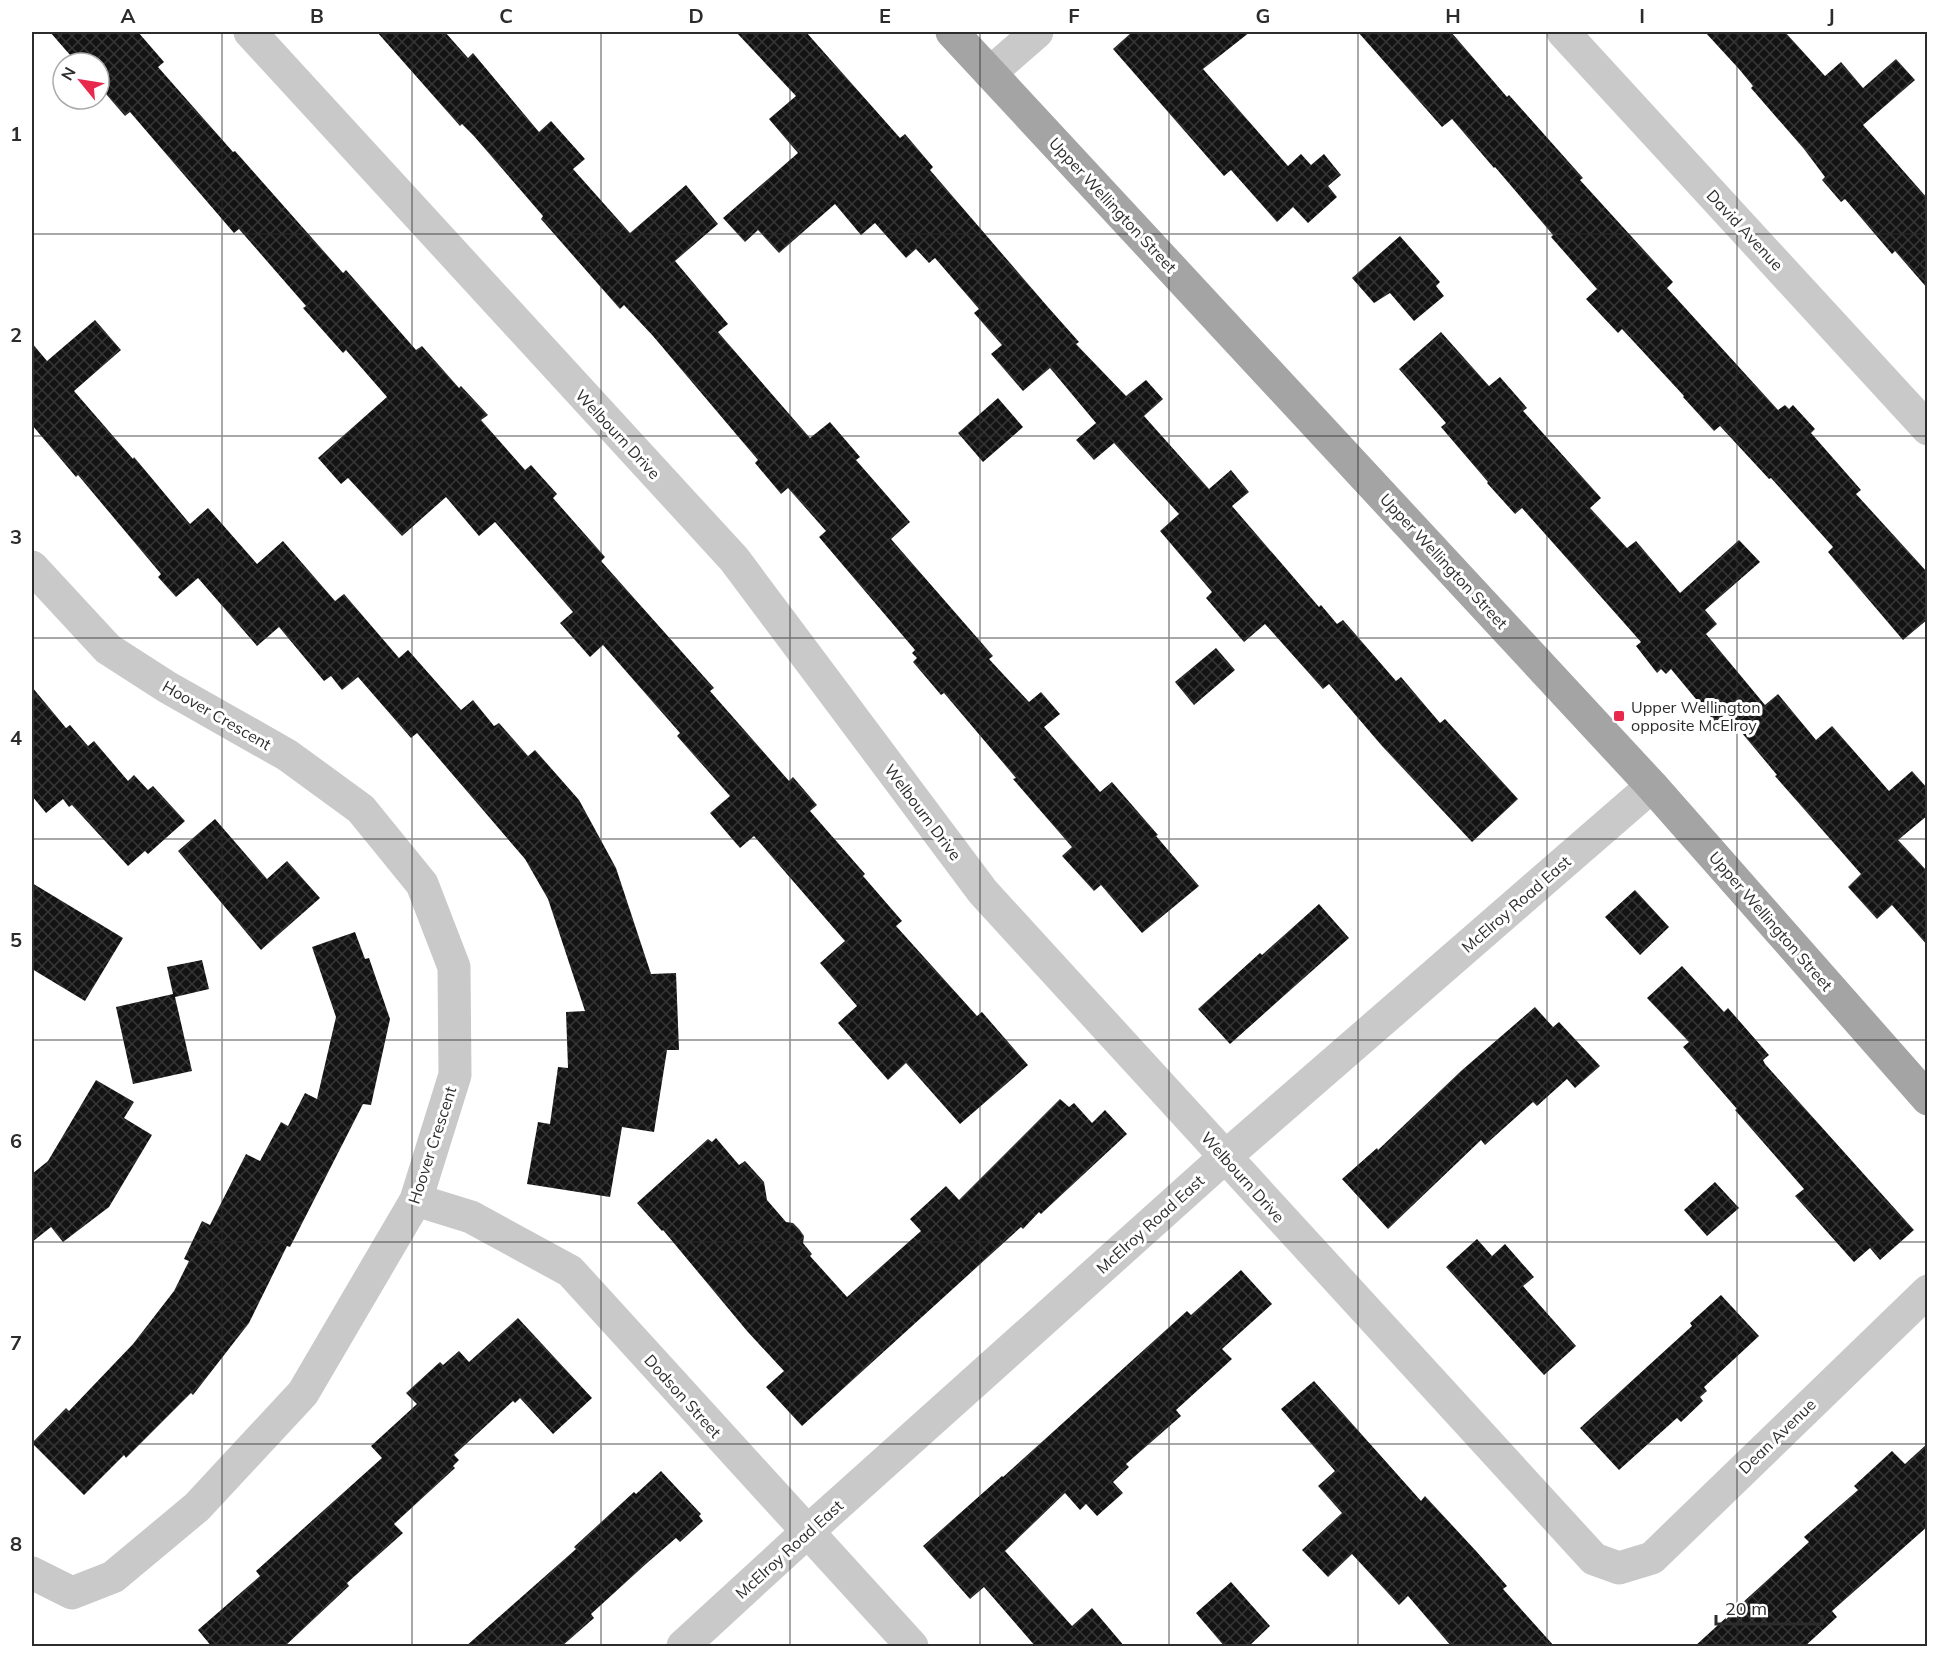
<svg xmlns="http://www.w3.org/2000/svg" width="1959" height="1678" font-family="Mulish,sans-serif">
  <defs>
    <pattern id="building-cross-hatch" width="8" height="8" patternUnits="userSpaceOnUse" patternTransform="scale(1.5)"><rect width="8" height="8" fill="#131313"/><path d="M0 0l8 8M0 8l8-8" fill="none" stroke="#363636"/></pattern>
  </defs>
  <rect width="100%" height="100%" fill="#fff"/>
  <path fill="url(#building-cross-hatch)" d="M 50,32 L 138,32 L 164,62 L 158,67 L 233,152 L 235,151 L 343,273 L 346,270 L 416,350 L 422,346 L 459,388 L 461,386 L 488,415 L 481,420 L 525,470 L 531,465 L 557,494 L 553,498 L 605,557 L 601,561 L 714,688 L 710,691 L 789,781 L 793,777 L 817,805 L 810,811 L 865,874 L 863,876 L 902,921 L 896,926 L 977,1016 L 982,1012 L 1028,1065 L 960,1124 L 906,1063 L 888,1080 L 838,1023 L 857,1006 L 820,963 L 845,941 L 754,836 L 740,848 L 710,813 L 730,796 L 677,736 L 680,733 L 603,645 L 590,657 L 560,623 L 573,612 L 495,522 L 479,536 L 446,497 L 402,536 L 348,478 L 341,484 L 318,458 L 387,397 L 346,350 L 343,353 L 303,308 L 306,306 L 239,229 L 234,233 L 130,112 L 125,116 L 99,86 L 99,63 L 77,63 Z
    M 377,32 L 445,32 L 468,58 L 473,53 L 539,132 L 551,121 L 585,159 L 573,169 L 630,233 L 686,185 L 718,224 L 675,261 L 728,324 L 718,332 L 810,438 L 830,422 L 860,457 L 856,460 L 910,522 L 891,539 L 993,656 L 989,659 L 1029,702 L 1041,692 L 1060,714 L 1044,727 L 1100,792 L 1112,782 L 1158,835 L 1156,836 L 1199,886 L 1142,933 L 1101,885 L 1094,891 L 1062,856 L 1072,847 L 1013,779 L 1016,778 L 944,693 L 941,695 L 913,662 L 917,658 L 912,653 L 915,650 L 819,537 L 826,531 L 788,488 L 781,494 L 755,463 L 758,460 L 653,336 L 624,305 L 620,309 L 541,219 L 543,216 L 473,135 L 462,124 L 460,126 Z
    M 736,32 L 806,32 L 900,138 L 905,134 L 933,167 L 930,170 L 1047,306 L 1079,342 L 1076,344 L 1126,396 L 1146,380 L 1163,399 L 1144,416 L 1209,489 L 1231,470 L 1249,492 L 1232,506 L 1319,607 L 1321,605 L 1337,624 L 1343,620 L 1396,681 L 1401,677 L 1440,723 L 1445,719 L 1518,799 L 1472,842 L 1382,746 L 1329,684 L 1323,689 L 1265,624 L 1244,642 L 1206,598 L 1212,592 L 1160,531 L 1179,514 L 1114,443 L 1094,460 L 1076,440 L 1096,423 L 1050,368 L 1023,391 L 991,354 L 1002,345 L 974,313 L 979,309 L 935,258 L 929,263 L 916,249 L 906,258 L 875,223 L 861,235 L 835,204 L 779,253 L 758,230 L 745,242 L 723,218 L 798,153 L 769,119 L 796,96 Z
    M 1132,32 L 1250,32 L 1203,69 L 1288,166 L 1301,154 L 1311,165 L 1324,154 L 1341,175 L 1328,186 L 1337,197 L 1308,223 L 1293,207 L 1277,222 L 1231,170 L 1224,176 L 1113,49 Z
    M 1358,32 L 1451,32 L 1507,97 L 1509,95 L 1583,178 L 1580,180 L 1673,282 L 1667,288 L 1778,410 L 1785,405 L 1789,409 L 1793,405 L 1815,429 L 1811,433 L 1861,490 L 1856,494 L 1928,573 L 1928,619 L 1903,640 L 1828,552 L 1833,547 L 1771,478 L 1769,479 L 1720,426 L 1714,431 L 1683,397 L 1684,396 L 1622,329 L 1618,333 L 1586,299 L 1597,289 L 1551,237 L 1553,235 L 1495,167 L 1494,168 L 1452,119 L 1442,127 Z
    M 1705,32 L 1785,32 L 1825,76 L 1841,62 L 1863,88 L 1896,59 L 1915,80 L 1863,125 L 1928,199 L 1928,289 L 1895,251 L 1892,254 L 1845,199 L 1841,202 L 1822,180 L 1825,177 L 1804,149 L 1751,88 L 1753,86 L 1739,69 Z
    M 1400,236 L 1440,282 L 1436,286 L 1444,296 L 1414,321 L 1390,293 L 1374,303 L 1352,278 Z
    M 95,320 L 121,350 L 74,391 L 133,459 L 134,457 L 190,524 L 208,508 L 257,564 L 283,541 L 335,601 L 344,594 L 399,658 L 408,650 L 461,710 L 473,700 L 494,726 L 499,723 L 528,756 L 535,750 L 579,800 L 616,868 L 651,974 L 676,973 L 679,1050 L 667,1050 L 654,1132 L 622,1127 L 610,1197 L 527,1184 L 538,1122 L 550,1124 L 558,1067 L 568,1068 L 566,1012 L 585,1011 L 548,899 L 525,859 L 417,733 L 411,738 L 358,677 L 342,690 L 331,676 L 324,681 L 279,627 L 257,646 L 198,578 L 176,597 L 158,577 L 161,574 L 78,475 L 76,477 L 32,425 L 32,343 L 47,361 Z
    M 1441,332 L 1489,386 L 1500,377 L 1527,408 L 1523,411 L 1601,498 L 1590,508 L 1627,548 L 1636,541 L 1680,593 L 1739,540 L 1760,562 L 1705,610 L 1717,624 L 1706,634 L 1765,705 L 1778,694 L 1816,740 L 1832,726 L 1889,791 L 1912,771 L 1928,789 L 1928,815 L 1898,840 L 1928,872 L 1928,946 L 1892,905 L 1877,919 L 1848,887 L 1861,874 L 1775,776 L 1777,775 L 1726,714 L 1715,722 L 1671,669 L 1666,674 L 1661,669 L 1657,673 L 1636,646 L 1641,642 L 1594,589 L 1522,508 L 1515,514 L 1487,483 L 1488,482 L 1441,427 L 1446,423 L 1399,369 Z
    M 998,398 L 1023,427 L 983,462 L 958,433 Z
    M 1216,648 L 1235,670 L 1194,705 L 1175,682 Z
    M 32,687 L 66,728 L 70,725 L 88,746 L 94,741 L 128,781 L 134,775 L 148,790 L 153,786 L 185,821 L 148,854 L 145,851 L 128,866 L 72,805 L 69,807 L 63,799 L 46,813 L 32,796 Z
    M 215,819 L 267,879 L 287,861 L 320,898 L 261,950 L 178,851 Z
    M 32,883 L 123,938 L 85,1001 L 32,969 Z
    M 1635,890 L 1669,927 L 1640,955 L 1605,917 Z
    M 1319,904 L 1349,938 L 1230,1044 L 1198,1009 L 1260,953 L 1262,955 Z
    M 355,932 L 365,959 L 369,958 L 390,1019 L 371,1105 L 363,1104 L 290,1247 L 287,1246 L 249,1323 L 193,1395 L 191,1393 L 126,1458 L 124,1455 L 84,1495 L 32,1443 L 66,1408 L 69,1411 L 133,1344 L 174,1291 L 189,1261 L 184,1259 L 202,1221 L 210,1225 L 246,1154 L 260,1161 L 281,1122 L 288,1126 L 305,1093 L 317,1099 L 336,1017 L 312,947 Z
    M 202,960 L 209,989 L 175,997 L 192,1071 L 133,1084 L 116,1007 L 173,994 L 167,967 Z
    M 1682,966 L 1724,1012 L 1728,1008 L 1769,1055 L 1763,1060 L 1765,1064 L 1914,1230 L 1880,1260 L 1870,1248 L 1854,1262 L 1795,1196 L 1804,1189 L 1735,1110 L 1737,1109 L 1683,1047 L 1689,1042 L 1647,998 Z
    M 1535,1007 L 1553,1027 L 1559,1022 L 1600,1066 L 1575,1088 L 1567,1079 L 1537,1106 L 1533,1102 L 1485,1145 L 1481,1140 L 1388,1229 L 1342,1179 L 1377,1148 L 1378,1150 L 1461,1071 Z
    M 96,1080 L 134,1102 L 124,1118 L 152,1135 L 109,1207 L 63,1242 L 51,1227 L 32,1242 L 32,1174 L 48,1161 Z
    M 1060,1099 L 1069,1107 L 1074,1103 L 1092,1123 L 1105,1110 L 1127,1134 L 1041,1214 L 1039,1212 L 1023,1229 L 1021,1227 L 802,1426 L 766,1387 L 784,1371 L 747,1331 L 663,1230 L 662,1231 L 637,1203 L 708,1139 L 712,1142 L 716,1138 L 739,1165 L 745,1161 L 764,1182 L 767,1200 L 786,1222 L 793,1223 L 799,1229 L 804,1236 L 803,1243 L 812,1254 L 810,1256 L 847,1297 L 921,1231 L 910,1219 L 946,1186 L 959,1200 Z
    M 1715,1182 L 1739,1208 L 1707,1236 L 1684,1210 Z
    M 1477,1239 L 1492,1256 L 1505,1244 L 1534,1277 L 1523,1286 L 1576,1346 L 1544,1375 L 1446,1267 Z
    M 1241,1270 L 1272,1304 L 1222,1349 L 1232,1359 L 1176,1410 L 1181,1416 L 1126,1464 L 1129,1467 L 1113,1482 L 1123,1493 L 1097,1516 L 1086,1504 L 1080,1510 L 1065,1493 L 1005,1551 L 1072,1626 L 1092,1608 L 1125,1647 L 1036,1647 L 984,1587 L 970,1599 L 923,1546 L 1002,1476 L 1003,1477 L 1187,1311 L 1191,1315 Z
    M 1721,1295 L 1759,1336 L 1704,1387 L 1707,1391 L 1700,1397 L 1703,1401 L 1681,1422 L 1677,1418 L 1619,1470 L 1580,1428 L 1692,1326 L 1690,1323 Z
    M 518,1318 L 592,1398 L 553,1434 L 520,1398 L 515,1403 L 513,1401 L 454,1455 L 459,1460 L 453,1466 L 455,1468 L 394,1524 L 403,1533 L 347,1583 L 349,1586 L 284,1647 L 212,1647 L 198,1630 L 260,1576 L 256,1571 L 382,1458 L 371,1446 L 417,1404 L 406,1393 L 440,1362 L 443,1365 L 459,1351 L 469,1362 Z
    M 1314,1381 L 1421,1501 L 1425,1496 L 1476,1551 L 1507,1586 L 1503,1589 L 1555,1647 L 1452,1647 L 1408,1596 L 1399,1605 L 1352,1554 L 1328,1577 L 1302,1550 L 1342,1513 L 1318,1486 L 1335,1471 L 1281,1409 Z
    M 1928,1443 L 1928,1526 L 1832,1611 L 1837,1617 L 1804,1647 L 1694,1647 L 1809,1542 L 1804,1537 L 1858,1490 L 1854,1486 L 1892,1451 L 1905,1464 Z
    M 661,1471 L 701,1514 L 699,1516 L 703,1521 L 680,1542 L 676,1538 L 647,1563 L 591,1614 L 594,1618 L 561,1647 L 465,1647 L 576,1549 L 574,1547 L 634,1492 L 636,1494 Z
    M 1231,1582 L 1270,1626 L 1248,1647 L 1225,1647 L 1196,1613 Z"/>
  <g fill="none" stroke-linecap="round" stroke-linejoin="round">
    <path stroke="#c9c9c9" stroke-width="33" d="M 250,32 L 734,559 L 983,892 L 1594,1559 L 1619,1568 L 1652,1558 L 1928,1291
      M 1563,32 L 1928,429
      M 990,73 L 1037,32
      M 32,567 L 108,649 L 167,687 L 287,755 L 361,809 L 422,884 L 454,967 L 455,1075 L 416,1200 L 303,1393 L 197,1507 L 113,1577 L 72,1593 L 32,1573
      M 416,1200 L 471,1217 L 570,1271 L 912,1646
      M 683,1646 L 806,1533 L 1225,1157 L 1652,786"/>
    <path stroke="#a4a4a4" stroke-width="33" d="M 952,32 L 1652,786 L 1928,1099"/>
  </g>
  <path fill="none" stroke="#2c2c2c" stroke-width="1.5" stroke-opacity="0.55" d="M 222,32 L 222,1646M 412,32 L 412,1646M 601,32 L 601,1646M 790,32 L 790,1646M 980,32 L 980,1646M 1169,32 L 1169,1646M 1358,32 L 1358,1646M 1547,32 L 1547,1646M 1737,32 L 1737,1646M 32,234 L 1928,234M 32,436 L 1928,436M 32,638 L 1928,638M 32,839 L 1928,839M 32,1040 L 1928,1040M 32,1242 L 1928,1242M 32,1444 L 1928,1444"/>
  <rect fill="#e8294c" stroke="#fff" stroke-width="2" x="1613" y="710" width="12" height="12" rx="3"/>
  <g text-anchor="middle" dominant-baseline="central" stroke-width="6" stroke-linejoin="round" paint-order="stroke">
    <g font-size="16" fill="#2c2c2c" stroke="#fff">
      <text transform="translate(1113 205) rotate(47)">Upper Wellington Street</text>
      <text transform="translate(1745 230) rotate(47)">David Avenue</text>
      <text transform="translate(618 434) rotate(47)">Welbourn Drive</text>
      <text transform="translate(1444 561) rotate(47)">Upper Wellington Street</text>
      <text transform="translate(217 715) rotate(30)">Hoover Crescent</text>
      <text transform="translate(923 812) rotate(53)">Welbourn Drive</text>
      <text transform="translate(1516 904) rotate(-41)">McElroy Road East</text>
      <text transform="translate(1771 921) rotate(49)">Upper Wellington Street</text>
      <text transform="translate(432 1145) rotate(-72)">Hoover Crescent</text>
      <text transform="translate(1243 1177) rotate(48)">Welbourn Drive</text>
      <text transform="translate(1150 1224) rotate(-42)">McElroy Road East</text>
      <text transform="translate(683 1396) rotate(48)">Dodson Street</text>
      <text transform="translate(1777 1436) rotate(-44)">Dean Avenue</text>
      <text transform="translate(789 1549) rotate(-42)">McElroy Road East</text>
    </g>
    <g font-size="16" fill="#2c2c2c" stroke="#fff" text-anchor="start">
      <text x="1631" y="707">Upper Wellington<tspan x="1631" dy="18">opposite McElroy</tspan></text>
    </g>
  </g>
  <rect width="1959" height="1678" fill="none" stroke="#ffffff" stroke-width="66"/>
  <g transform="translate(81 81) rotate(300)"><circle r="28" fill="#ffffff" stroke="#ababab" stroke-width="1.5"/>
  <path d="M0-4.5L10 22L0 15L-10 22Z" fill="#e8294c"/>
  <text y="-9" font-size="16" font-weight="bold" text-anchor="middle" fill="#2c2c2c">N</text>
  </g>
  <path d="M1716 1615v9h106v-9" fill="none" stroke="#2c2c2c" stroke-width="3"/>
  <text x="1725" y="1615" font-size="18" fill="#2c2c2c" stroke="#ffffff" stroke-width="4.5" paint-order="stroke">20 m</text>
  <rect x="33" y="33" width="1893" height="1612" fill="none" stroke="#2c2c2c" stroke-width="2"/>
  <g font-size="20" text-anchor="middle" font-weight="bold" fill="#2c2c2c">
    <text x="128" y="23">A</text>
    <text x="317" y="23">B</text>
    <text x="506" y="23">C</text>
    <text x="696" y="23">D</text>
    <text x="885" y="23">E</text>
    <text x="1074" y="23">F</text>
    <text x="1263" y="23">G</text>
    <text x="1453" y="23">H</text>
    <text x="1642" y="23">I</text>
    <text x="1831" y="23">J</text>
    <text x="16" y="141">1</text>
    <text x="16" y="342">2</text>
    <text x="16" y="544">3</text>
    <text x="16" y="745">4</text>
    <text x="16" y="947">5</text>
    <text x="16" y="1148">6</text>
    <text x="16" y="1350">7</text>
    <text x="16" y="1551">8</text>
  </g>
</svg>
